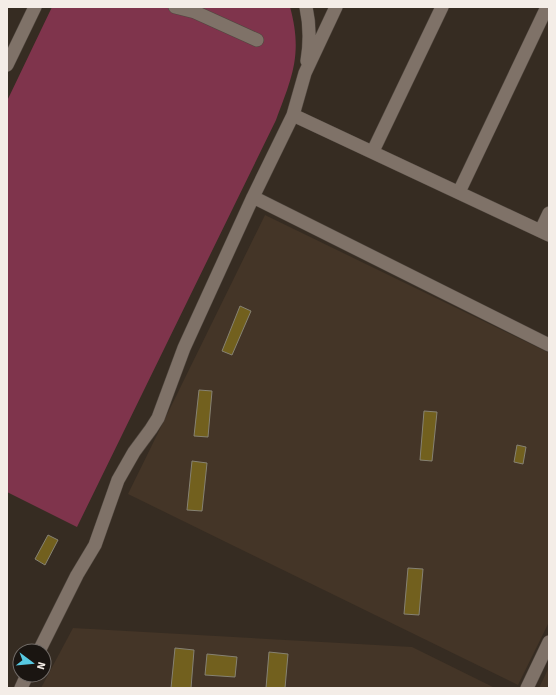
<svg xmlns="http://www.w3.org/2000/svg" width="556" height="695" font-family="'Source Sans 3',sans-serif">
  <rect width="100%" height="100%" fill="#362c22"/>
  <path fill="#443527" d="M 265,215 L 549,353 L 549,622 L 518,685 L 128,494 Z
    M 73,628 L 412,647 L 495,688 L 41,688 Z
    M 549,667 L 549,688 L 539,688 Z"/>
  <path fill="#7f344c" d="M 52,7 L 290,7 C 303,54 292,77 276,120 L 77,527 L 7,492 L 7,101 Z"/>
  <path fill="#72601e" stroke="#868273" d="M 240,306 L 251,311 L 232,355 L 222,351 Z
    M 199,390 L 212,391 L 208,437 L 194,436 Z
    M 424,411 L 437,412 L 432,461 L 420,460 Z
    M 517,445 L 526,447 L 523,464 L 514,462 Z
    M 192,461 L 207,463 L 202,511 L 187,510 Z
    M 48,535 L 58,540 L 45,565 L 35,559 Z
    M 408,568 L 423,569 L 419,615 L 404,614 Z
    M 175,648 L 194,650 L 191,688 L 171,688 Z
    M 269,652 L 288,654 L 285,688 L 266,688 Z
    M 207,654 L 237,657 L 235,677 L 205,675 Z"/>
  <g fill="none" stroke-linecap="round" stroke-linejoin="round">
    <g stroke="#514840" stroke-width="14">
      <path id="minor" d="M 175,7 L 195,12 L 257,40
        M 306,7 C 310,25 310,43 307,61
        M 7,65 L 35,7
        M 293,115 L 549,235
        M 373,151 L 442,7
        M 459,192 L 547,7
        M 253,197 L 549,345
        M 541,230 L 549,213
        M 39,651 L 77,575 L 95,545 L 118,480 L 134,452 L 151,429 L 158,418 L 184,348 L 253,197 L 293,115 L 305,73 L 336,7
        M 21,688 L 27,675
        M 527,688 L 549,642"/>
    </g>
    <use href="#minor" stroke="#7f7268" stroke-width="13"/>
  </g>
  <rect width="556" height="695" fill="none" stroke="#f4ede7" stroke-width="16"/>
  <g transform="translate(32 663) rotate(106)"><circle r="19" fill="#1a1511" stroke="#716b67"/>
  <path d="M0-3L7 15L0 10L-7 15Z" fill="#57c9e2"/>
  <text y="-6" font-size="11" font-weight="bold" text-anchor="middle" fill="#f4ede7">N</text>
  </g>
</svg>
